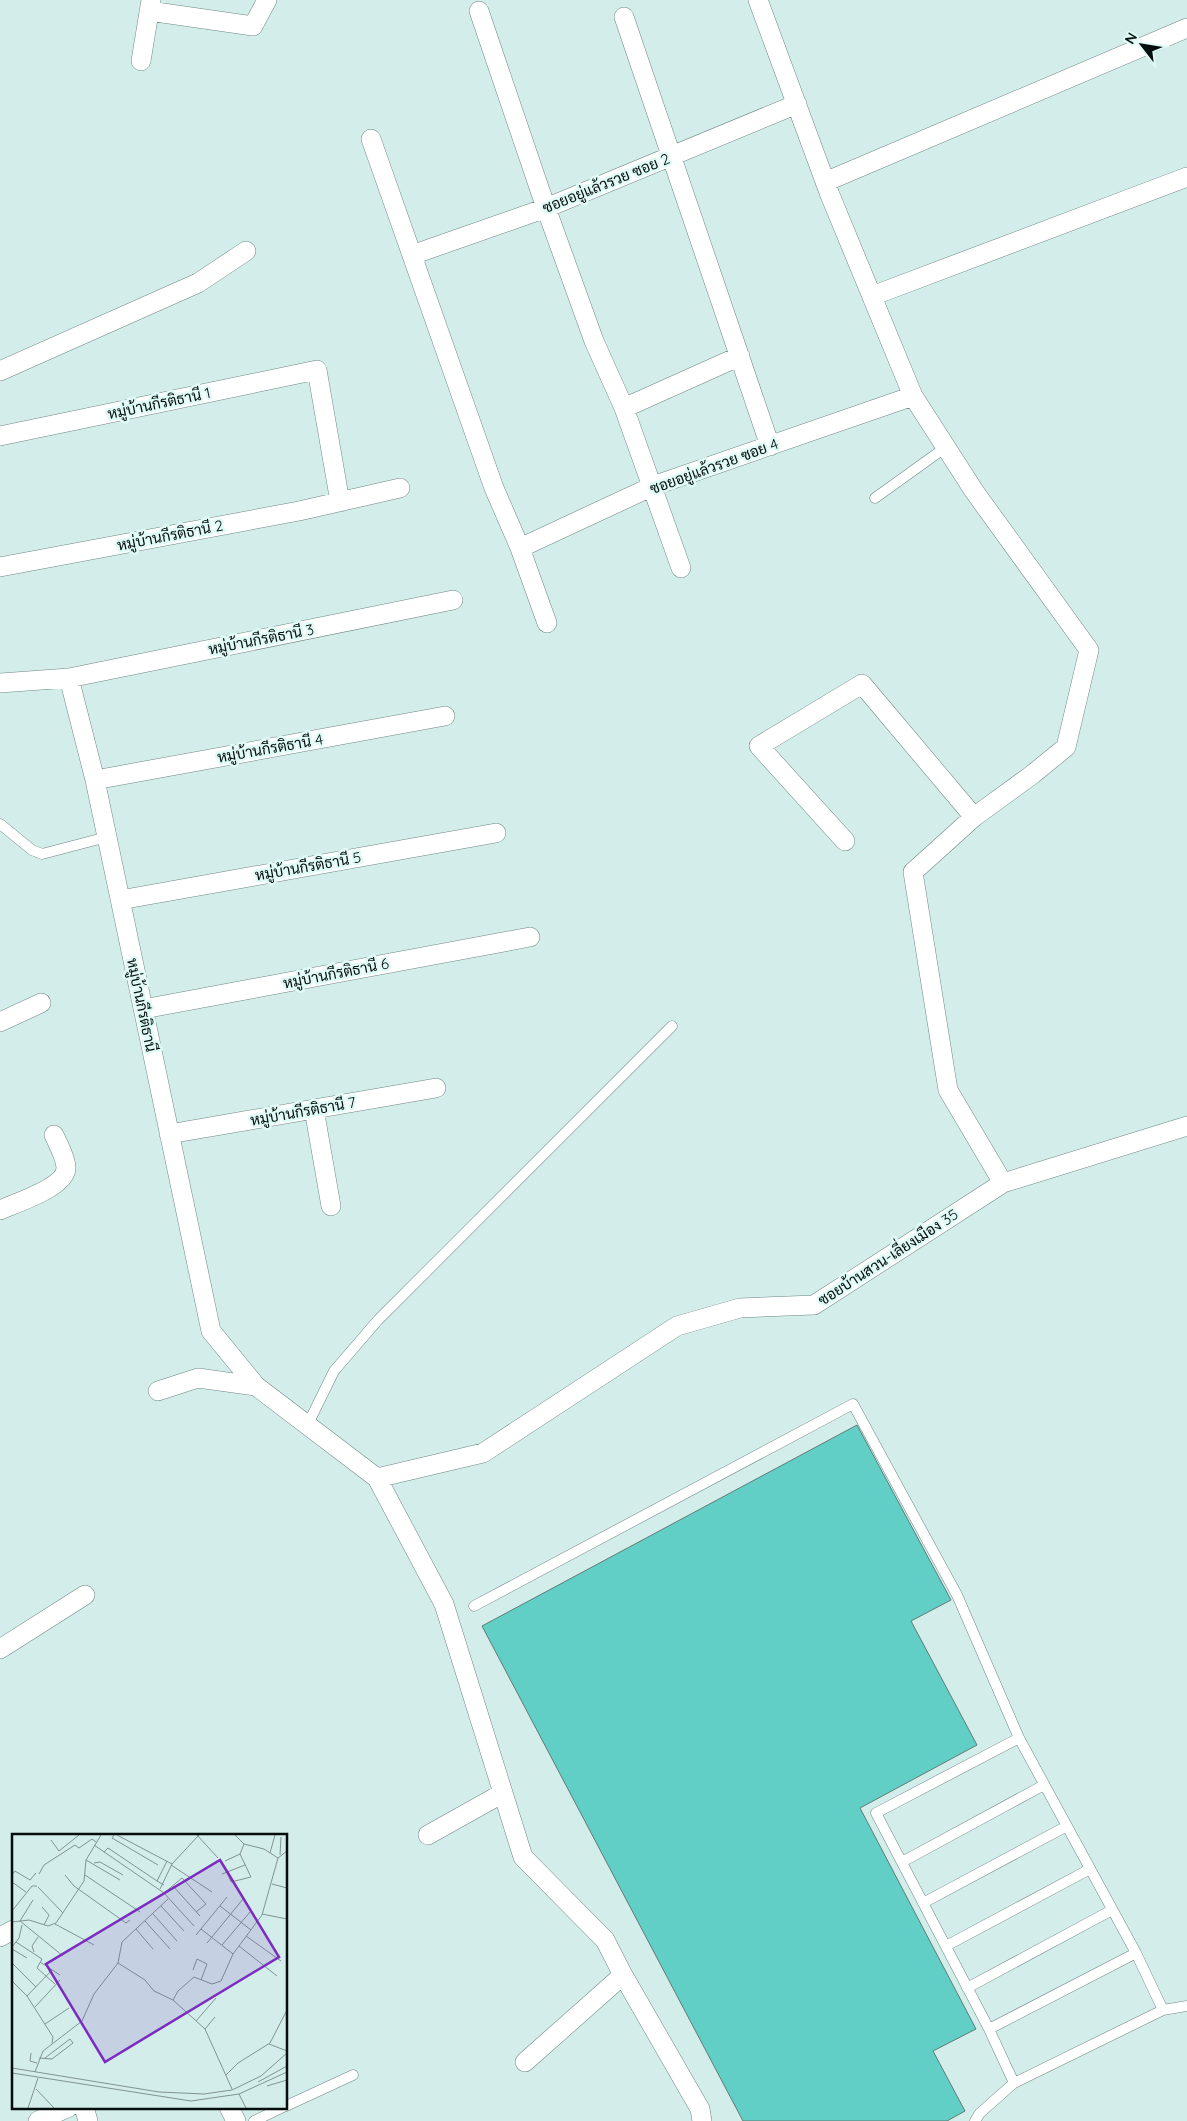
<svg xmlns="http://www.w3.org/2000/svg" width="1187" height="2121" font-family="Quicksand,Sarabun,sans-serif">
  <rect width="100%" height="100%" fill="#d3edea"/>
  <path fill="#61cfc5" stroke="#617a77" d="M 857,1425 L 951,1600 L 911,1621 L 977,1745 L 860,1808 L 976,2029 L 933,2051 L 965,2111 L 947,2121 L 743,2121 L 482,1626 Z"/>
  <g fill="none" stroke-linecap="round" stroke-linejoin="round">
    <g stroke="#6f8784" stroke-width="11">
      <path id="service" d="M 875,498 L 946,447
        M 0,824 L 32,850 L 42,854 L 107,837
        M 307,1426 L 334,1371 L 378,1320 L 672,1026
        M 474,1606 L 853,1404 L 957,1595 L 1019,1738 L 1136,1953 L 1163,2010
        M 902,1862 L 1044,1785
        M 923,1903 L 1067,1826
        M 946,1946 L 1090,1869
        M 967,1988 L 1112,1910
        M 989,2029 L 1136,1953
        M 1014,2083 L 989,2029 L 876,1813 L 1019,1738
        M 286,2106 L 353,2075
        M 254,2121 L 283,2107
        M 975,2121 L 980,2113 L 1014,2083 L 1163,2010 L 1187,2006"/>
    </g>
    <g stroke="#6f8784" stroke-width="20">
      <path id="minor" d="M 758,0 L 830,195 L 913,396 L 974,491 L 1089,650 L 1066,747 L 1033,774 L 974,817 L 913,872 L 948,1090 L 1003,1183
        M 149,11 L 253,26 L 267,0
        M 479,11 L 546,208 L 594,341 L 624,408 L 681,568
        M 624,17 L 770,446
        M 141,61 L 151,0
        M 371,139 L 494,488 L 520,548 L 547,623
        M 825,182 L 1187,28
        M 412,255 L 546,208 L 797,104
        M 872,296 L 1187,177
        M 0,371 L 198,283 L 246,251
        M 624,408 L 740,356
        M 0,436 L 317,370 L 340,502
        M 520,548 L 653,486 L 913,396
        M 0,567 L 299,511 L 400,488
        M 69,678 L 95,780 L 211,1331 L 256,1386
        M 0,683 L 69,678 L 453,600
        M 95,780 L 445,716
        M 845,841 L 759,746 L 862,684 L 974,817
        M 120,900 L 496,833
        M 143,1009 L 530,937
        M 0,1022 L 41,1003
        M 314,1109 L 331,1206
        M 169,1134 L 436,1088
        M 0,1210 C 16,1203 66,1187 66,1168 C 66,1158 58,1144 54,1135
        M 158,1391 L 198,1378 L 256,1386 L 377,1478 L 444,1604 L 523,1857 L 605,1940 L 623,1975 L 700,2109 L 702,2121
        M 377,1478 L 483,1453 L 677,1326 L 740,1308 L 814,1305 L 1003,1183 L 1187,1126
        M 0,1649 L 85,1595
        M 428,1835 L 503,1793
        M 0,1937 L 13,1930
        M 525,2062 L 623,1975
        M 84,2107 L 88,2121
        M 229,2107 L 236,2121
        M 38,2121 L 69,2107"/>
    </g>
    <use href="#service" stroke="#fff" stroke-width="10"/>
    <use href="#minor" stroke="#fff" stroke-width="19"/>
  </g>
  <g text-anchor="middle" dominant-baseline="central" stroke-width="5" stroke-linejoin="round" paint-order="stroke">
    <g font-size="15" fill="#050e0d" stroke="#e0fbf7">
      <text transform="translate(606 183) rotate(-22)">ซอยอยู่แล้วรวย ซอย 2</text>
      <text transform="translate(159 403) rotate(-12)">หมู่บ้านกีรติธานี 1</text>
      <text transform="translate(714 466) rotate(-20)">ซอยอยู่แล้วรวย ซอย 4</text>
      <text transform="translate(170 535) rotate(-11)">หมู่บ้านกีรติธานี 2</text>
      <text transform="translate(261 639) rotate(-11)">หมู่บ้านกีรติธานี 3</text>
      <text transform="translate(270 748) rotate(-10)">หมู่บ้านกีรติธานี 4</text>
      <text transform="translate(308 866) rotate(-10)">หมู่บ้านกีรติธานี 5</text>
      <text transform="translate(336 973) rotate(-11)">หมู่บ้านกีรติธานี 6</text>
      <text transform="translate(142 1005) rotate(78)">หมู่บ้านกีรติธานี</text>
      <text transform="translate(303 1111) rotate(-10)">หมู่บ้านกีรติธานี 7</text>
      <text transform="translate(888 1257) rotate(-33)">ซอยบ้านสวน-เลี่ยงเมือง 35</text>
    </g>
  </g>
  <g transform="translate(12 1834)">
    <rect width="275" height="275" fill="#d3edea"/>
    <path fill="none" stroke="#819492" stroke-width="1" d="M 102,1 L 100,4 L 146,31M 105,1 L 160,30M 185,1 L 206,24M 223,1 L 232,10 L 252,15 L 266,24M 39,6 L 47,17 L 67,1M 82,11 L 152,59 L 182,92M 92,18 L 96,14 L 145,47M 258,19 L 263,1M 268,21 L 269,3M 74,26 L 108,46M 213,27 L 228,20 L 232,10M 82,29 L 88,28 L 111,41M 159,31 L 200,58M 215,38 L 219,48 L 239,43 L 228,20M 27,40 L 32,31 L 63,11 L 67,14 L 80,5 L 84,8M 210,40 L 233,31M 0,41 L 3,37 L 18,46 L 24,39M 53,41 L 62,52 L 114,89 L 118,86M 73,41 L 128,78M 0,48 L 14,58M 260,50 L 275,54M 152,51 L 145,47 L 155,27M 161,52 L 188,82M 26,53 L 51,79M 148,55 L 160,30 L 187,1M 152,59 L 170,44 L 194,70 L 184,78M 21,66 L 8,87 L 51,122M 149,72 L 172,97M 208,72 L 239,96M 30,73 L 37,81 L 32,91M 0,77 L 20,52 L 25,52M 141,80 L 165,107M 250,80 L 275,85M 133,87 L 158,115M 0,88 L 17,86 L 36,92 L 44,89 L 72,47 L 74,26 L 89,1M 43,90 L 82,111M 124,95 L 141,115M 189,95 L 221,120M 184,101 L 215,63M 234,102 L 269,127M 4,108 L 30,125 L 25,134 L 43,150M 195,109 L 231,65M 210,111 L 238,78M 227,112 L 265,142M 0,113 L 7,104 L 10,91M 0,115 L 15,124M 22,118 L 20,112 L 26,103M 28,128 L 48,141M 0,129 L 24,153M 106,129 L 133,146 L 142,157 L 161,166 L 193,195 L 220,255M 181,136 L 185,125 L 195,130 L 189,146M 0,147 L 15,162 L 41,203 L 40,209M 15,162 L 40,136M 161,166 L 166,157 L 182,143 L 200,150 L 209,147 L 221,120 L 250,81 L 266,24 L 275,17M 23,173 L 48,146M 184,187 L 204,164M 33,190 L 57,174M 193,195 L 203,183M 257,210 L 275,217M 19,219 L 18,227 L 25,229M 27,224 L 40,225 L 61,209 L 58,205 L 33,224M 0,234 L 147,258 L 192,260 L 220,256 L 249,242 L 275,219M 23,238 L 31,217 L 70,187 L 82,160 L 106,129 L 110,108 L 156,65M 0,239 L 179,267 L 227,260 L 275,238M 214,241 L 226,229 L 258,209 L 275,176M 246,248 L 275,232M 255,252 L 275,246M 24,255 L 42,274M 227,260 L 234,274M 16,274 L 26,244"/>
    <path fill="#7b2cbf" fill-opacity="0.15" stroke="#7b2cbf" stroke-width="2.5" d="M 208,26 L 267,123 L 93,228 L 34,130 Z"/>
    <rect width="275" height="275" fill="none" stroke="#050e0d" stroke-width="2.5"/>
  </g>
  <g transform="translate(1142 45) rotate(301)" stroke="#e0fbf7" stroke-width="4" paint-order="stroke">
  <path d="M0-4L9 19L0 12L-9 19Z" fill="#050e0d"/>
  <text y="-8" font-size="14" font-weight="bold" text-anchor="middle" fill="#050e0d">N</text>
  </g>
</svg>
